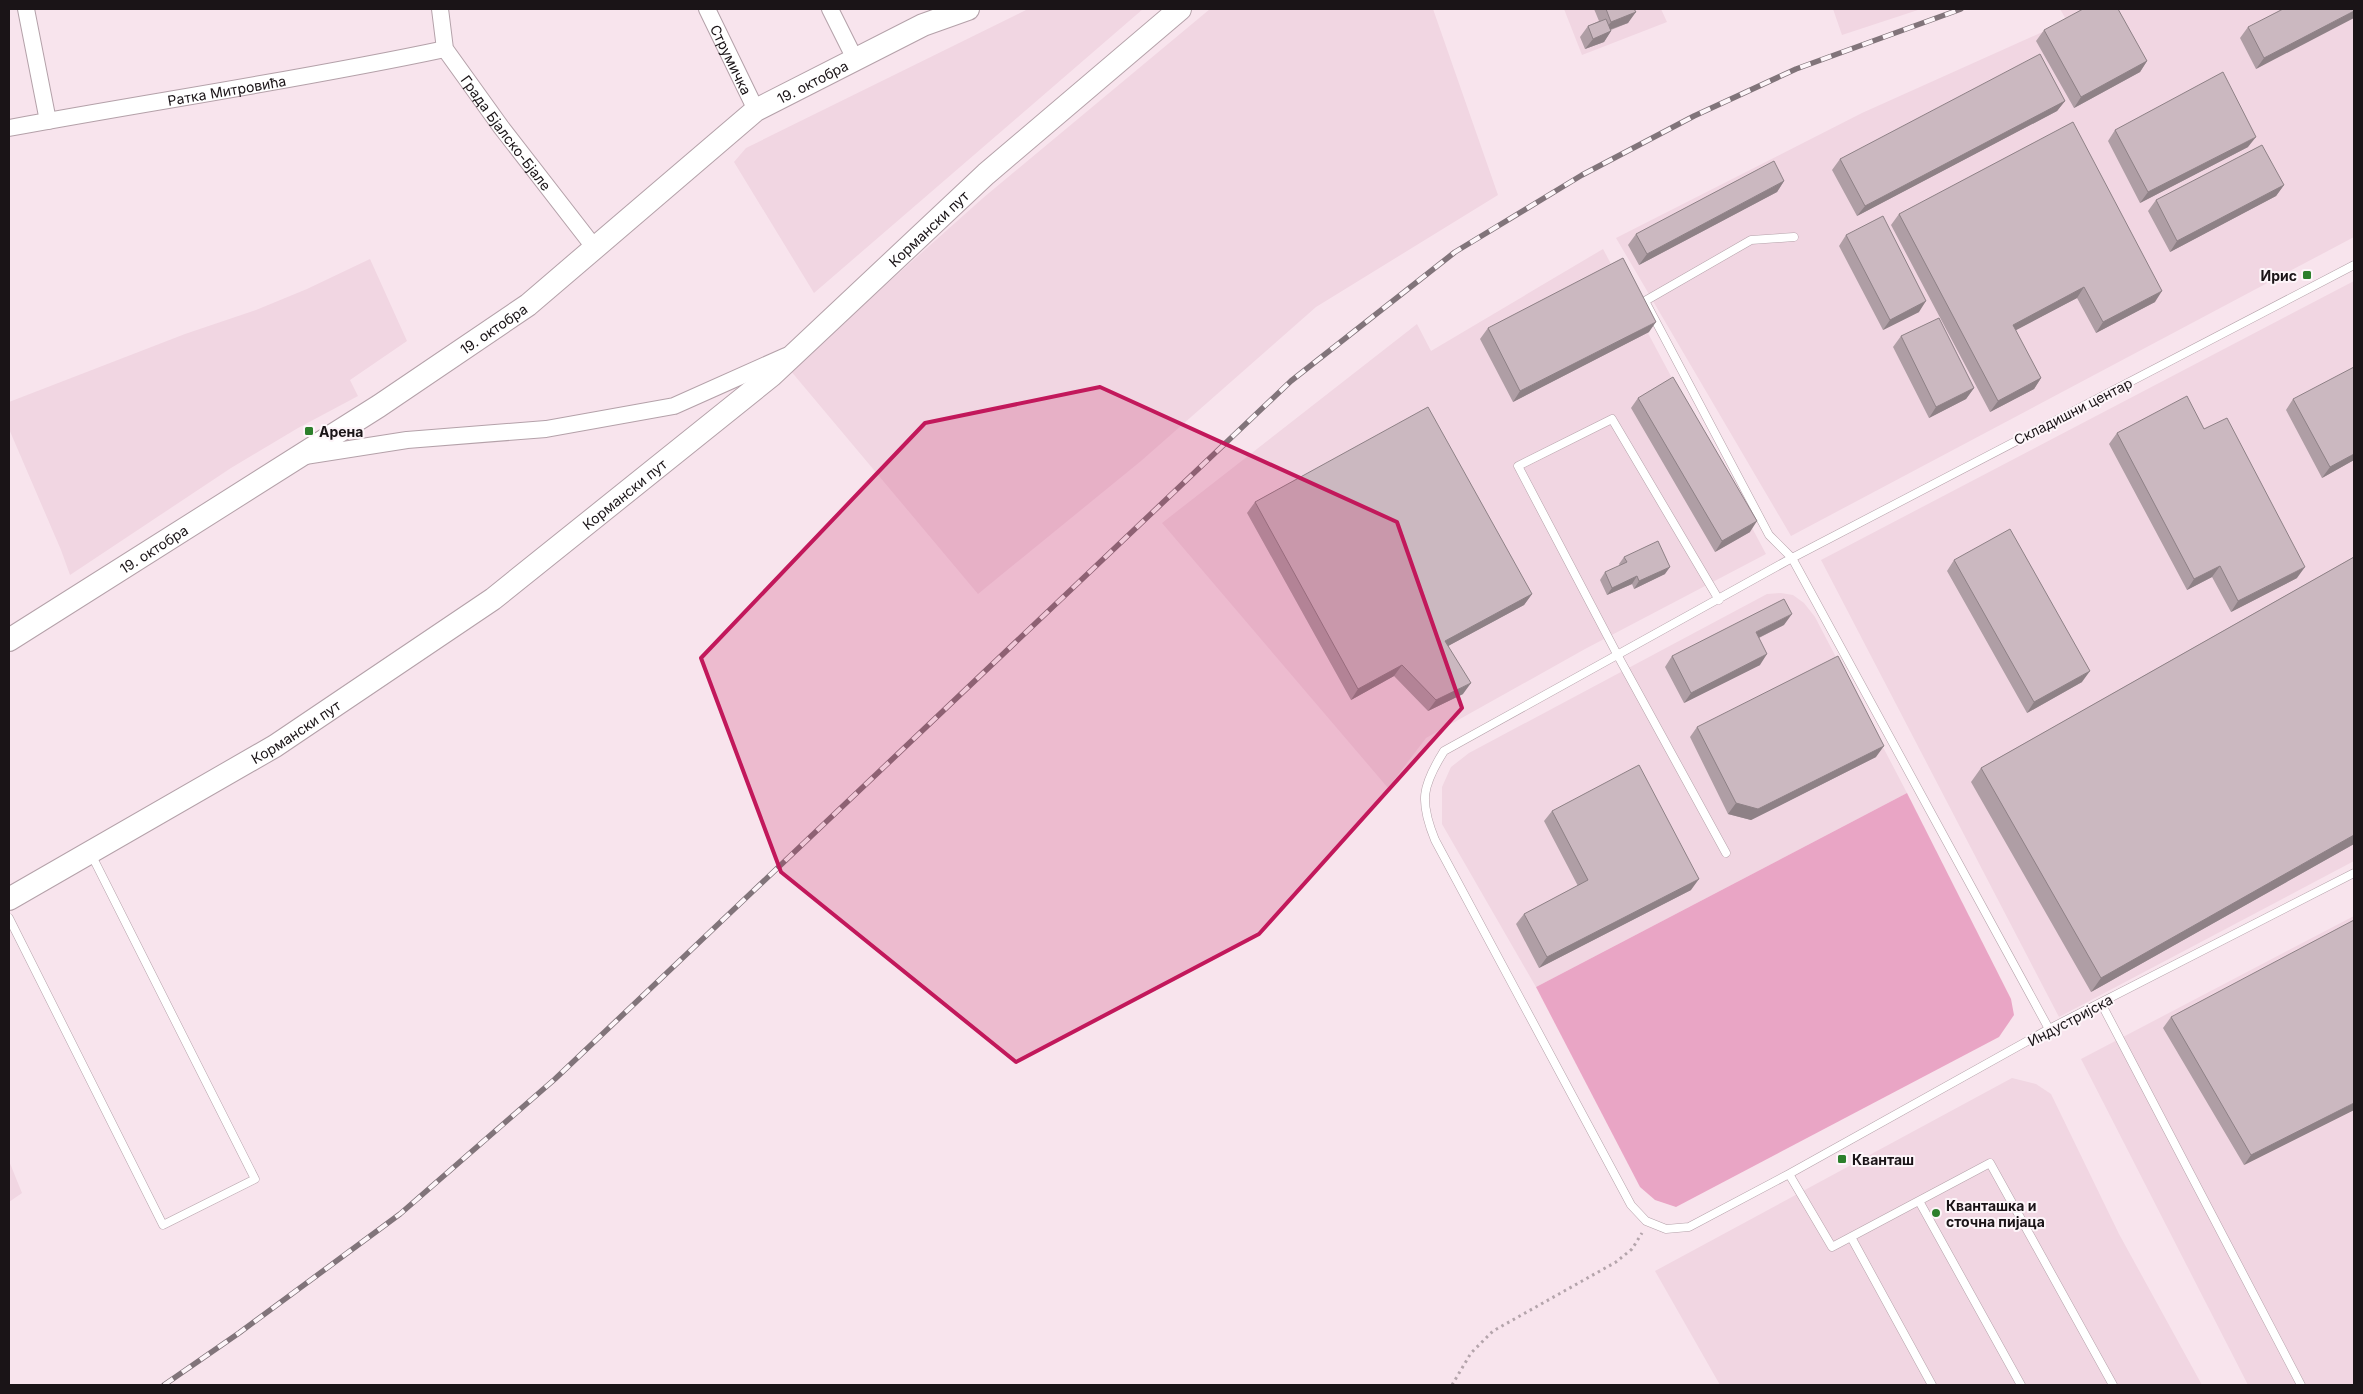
<svg xmlns="http://www.w3.org/2000/svg" width="2363" height="1394" font-family="Inter,sans-serif">
  <rect width="100%" height="100%" fill="#f8e4ed"/>
  <path fill="#f1d6e2" d="M 1028,9 L 1143,9 L 814,293 L 734,162 L 746,148 Z
    M 1210,9 L 1433,9 L 1498,195 L 1316,307 L 1141,461 L 978,594 L 790,370 L 983,198 Z
    M 1564,9 L 1661,9 L 1667,22 L 1582,55 Z
    M 1833,9 L 1921,9 L 1842,35 Z
    M 2060,9 L 2354,9 L 2354,237 L 1791,536 L 1616,238 L 1862,113 L 2067,21 Z
    M 1603,249 L 1766,554 L 1585,649 L 1426,738 L 1388,788 L 1162,523 L 1417,324 L 1431,351 Z
    M 370,259 L 407,341 L 350,380 L 358,396 L 298,428 L 231,468 L 70,575 L 61,550 L 9,429 L 9,402 L 185,334 L 256,310 L 307,289 Z
    M 2354,281 L 2354,861 L 2059,1017 L 1821,560 Z
    M 1781,593 L 1793,595 L 1804,603 L 1815,617 L 1907,793 L 1536,987 L 1442,824 L 1442,787 L 1451,767 L 1469,753 L 1767,594 Z
    M 2354,916 L 2354,1385 L 2248,1385 L 2081,1059 Z
    M 2012,1078 L 2036,1084 L 2051,1094 L 2119,1234 L 2202,1385 L 1720,1385 L 1655,1271 Z
    M 9,1161 L 22,1193 L 9,1202 Z"/>
  <path fill="#e9a5c5" d="M 1907,793 L 2011,999 L 2014,1015 L 1999,1037 L 1676,1207 L 1655,1200 L 1640,1187 L 1536,987 Z"/>
  <g fill="none" stroke-linecap="round" stroke-linejoin="round">
    <g stroke="#b4a1a9" stroke-width="9">
      <path id="lane" d="M 1794,237 L 1751,240 L 1645,301 L 1769,535 L 1792,558 L 2049,1029
        M 2354,265 L 1792,558 L 1444,751 C 1422,786 1419,801 1435,840 L 1631,1205 L 1646,1221 L 1666,1229 L 1689,1227 L 1789,1174 L 2049,1029 L 2354,873
        M 1719,600 L 1612,419 L 1518,466 L 1618,656 L 1726,853
        M 9,918 L 163,1225 L 255,1179 L 91,854
        M 2101,1003 L 2301,1385
        M 1789,1174 L 1832,1247 L 1990,1163 L 2113,1385
        M 1919,1201 L 2021,1385
        M 1851,1237 L 1932,1385"/>
    </g>
    <g stroke="#b4a1a9" stroke-width="18">
      <g id="street">
        <path d="M 26,9 L 48,121"/>
        <path id="s1" d="M 440,9 L 445,49 L 501,127 L 594,247"/>
        <path id="s2" d="M 707,9 L 756,110"/>
        <path d="M 830,9 L 855,59"/>
        <path id="s3" d="M 9,128 C 154,101 300,80 445,49"/>
        <path d="M 305,456 L 407,440 L 546,429 L 674,406 L 786,356"/>
      </g>
    </g>
    <g stroke="#b4a1a9" stroke-width="24">
      <g id="secondary">
        <path id="s4" d="M 9,640 L 379,406 L 528,305 L 756,110 L 923,25 L 968,9"/>
        <path id="s5" d="M 9,899 L 275,746 L 493,599 L 771,376 L 986,174 L 1180,9"/>
      </g>
    </g>
    <path stroke="#b4a4ab" stroke-width="3" stroke-dasharray="2.5 4" stroke-linecap="butt" d="M 1452,1385 L 1471,1353 L 1493,1331 L 1616,1262 L 1632,1249 L 1642,1233"/>
    <use href="#lane" stroke="#fff" stroke-width="8"/>
    <use href="#street" stroke="#fff" stroke-width="16"/>
    <use href="#secondary" stroke="#fff" stroke-width="22"/>
    <g stroke="#81747a" stroke-width="5.5">
      <path id="rail" d="M 164,1385 L 239,1333 L 400,1214 L 555,1079 L 1291,381 L 1455,252 L 1582,175 L 1694,116 L 1796,69 L 1961,9"/>
    </g>
    <use href="#rail" stroke="#fdf5f9" stroke-width="4" stroke-dasharray="11" stroke-linecap="butt"/>
  </g>
  <path fill="#af9ea5" d="M 1594,9 L 1634,9 L 1628,23 L 1611,30 L 1611,31 L 1604,42 L 1585,49 L 1580,37 L 1588,26 L 1599,21 Z
    M 2354,9 L 2256,69 L 2240,38 L 2248,27 Z
    M 2044,30 L 2147,61 L 2140,72 L 2074,108 L 2036,41 Z
    M 2065,101 L 2057,111 L 1857,216 L 1832,170 L 1840,159 Z
    M 2115,130 L 2248,147 L 2140,203 L 2108,141 Z
    M 1784,181 L 1777,192 L 1639,265 L 1628,245 L 1636,234 Z
    M 2284,185 L 2276,196 L 2170,252 L 2148,211 L 2156,200 Z
    M 1899,214 L 2155,302 L 2096,333 L 2077,298 L 2015,330 L 2041,378 L 2034,389 L 1990,412 L 1891,225 Z
    M 1846,235 L 1919,312 L 1883,330 L 1839,246 Z
    M 1488,328 L 1649,332 L 1513,402 L 1480,339 Z
    M 1901,336 L 1974,388 L 1966,399 L 1929,418 L 1893,347 Z
    M 1638,398 L 1750,532 L 1715,552 L 1631,408 Z
    M 2293,399 L 2354,460 L 2322,478 L 2286,410 Z
    M 2204,429 L 2297,578 L 2231,612 L 2212,577 L 2187,590 L 2109,444 L 2117,433 Z
    M 1255,502 L 1532,594 L 1524,605 L 1448,646 L 1463,694 L 1428,711 L 1394,676 L 1351,700 L 1247,513 Z
    M 1624,557 L 1665,574 L 1634,589 L 1632,584 L 1607,595 L 1600,580 L 1605,572 L 1620,566 L 1619,564 Z
    M 2354,557 L 2354,844 L 2091,992 L 1971,782 L 1981,768 Z
    M 1954,560 L 2082,682 L 2027,713 L 1947,571 Z
    M 1784,625 L 1759,638 L 1760,665 L 1684,703 L 1665,667 L 1672,656 Z
    M 1697,727 L 1876,757 L 1751,820 L 1728,814 L 1690,737 Z
    M 1552,811 L 1691,890 L 1539,968 L 1516,924 L 1524,914 L 1578,886 L 1544,821 Z
    M 2171,1017 L 2354,1110 L 2244,1165 L 2163,1028 Z"/>
  <path fill="#8e8186" d="M 2354,11 L 2354,18 L 2256,69 L 2264,58 Z
    M 1636,12 L 1628,23 L 1603,32 L 1611,22 Z
    M 1611,31 L 1604,42 L 1585,49 L 1593,39 Z
    M 2147,61 L 2140,72 L 2074,108 L 2081,97 Z
    M 2065,101 L 2057,111 L 1857,216 L 1865,206 Z
    M 2256,137 L 2248,147 L 2140,203 L 2148,192 Z
    M 1784,181 L 1777,192 L 1639,265 L 1647,254 Z
    M 2284,185 L 2276,196 L 2170,252 L 2177,241 Z
    M 2084,287 L 2077,298 L 2005,336 L 2013,325 Z
    M 2162,291 L 2155,302 L 2096,333 L 2103,322 Z
    M 1926,301 L 1919,312 L 1883,330 L 1890,320 Z
    M 1656,322 L 1649,332 L 1513,402 L 1520,391 Z
    M 2041,378 L 2034,389 L 1990,412 L 1998,401 Z
    M 1974,388 L 1966,399 L 1929,418 L 1936,407 Z
    M 2354,454 L 2354,460 L 2322,478 L 2330,467 Z
    M 1757,521 L 1750,532 L 1715,552 L 1722,541 Z
    M 2220,566 L 2212,577 L 2187,590 L 2194,579 Z
    M 1670,567 L 1665,574 L 1634,589 L 1639,581 Z
    M 2305,567 L 2297,578 L 2231,612 L 2238,601 Z
    M 1637,576 L 1632,584 L 1607,595 L 1612,588 Z
    M 1532,594 L 1524,605 L 1437,652 L 1445,641 Z
    M 1792,614 L 1784,625 L 1748,643 L 1756,632 Z
    M 1767,654 L 1760,665 L 1684,703 L 1691,693 Z
    M 1402,665 L 1394,676 L 1351,700 L 1358,689 Z
    M 2090,671 L 2082,682 L 2027,713 L 2034,702 Z
    M 1471,683 L 1463,694 L 1428,711 L 1436,700 Z
    M 1884,746 L 1876,757 L 1751,820 L 1728,814 L 1736,803 Z
    M 2354,835 L 2354,844 L 2091,992 L 2101,978 Z
    M 1699,879 L 1691,890 L 1539,968 L 1547,957 Z
    M 2354,1103 L 2354,1110 L 2244,1165 L 2251,1155 Z"/>
  <path fill="#cbb8c0" stroke="#8e8186" d="M 1606,9 L 1634,9 L 1636,12 L 1611,22 Z
    M 2083,9 L 2118,9 L 2147,61 L 2081,97 L 2044,30 Z
    M 2283,9 L 2354,9 L 2354,11 L 2264,58 L 2248,27 Z
    M 1606,19 L 1611,31 L 1593,39 L 1588,26 Z
    M 2040,54 L 2065,101 L 1865,206 L 1840,159 Z
    M 2223,72 L 2256,137 L 2148,192 L 2115,130 Z
    M 2073,122 L 2162,291 L 2103,322 L 2084,287 L 2013,325 L 2041,378 L 1998,401 L 1899,214 Z
    M 2262,145 L 2284,185 L 2177,241 L 2156,200 Z
    M 1774,161 L 1784,181 L 1647,254 L 1636,234 Z
    M 1883,216 L 1926,301 L 1890,320 L 1846,235 Z
    M 1623,258 L 1656,322 L 1520,391 L 1488,328 Z
    M 1939,318 L 1974,388 L 1936,407 L 1901,336 Z
    M 2354,367 L 2354,454 L 2330,467 L 2293,399 Z
    M 1673,377 L 1757,521 L 1722,541 L 1638,398 Z
    M 2187,396 L 2204,429 L 2227,418 L 2305,567 L 2238,601 L 2220,566 L 2194,579 L 2117,433 Z
    M 1428,407 L 1532,594 L 1445,641 L 1471,683 L 1436,700 L 1402,665 L 1358,689 L 1255,502 Z
    M 2010,529 L 2090,671 L 2034,702 L 1954,560 Z
    M 1658,541 L 1670,567 L 1639,581 L 1637,576 L 1612,588 L 1605,572 L 1627,562 L 1624,557 Z
    M 2354,557 L 2354,835 L 2101,978 L 1981,768 Z
    M 1784,599 L 1792,614 L 1756,632 L 1767,654 L 1691,693 L 1672,656 Z
    M 1838,656 L 1884,746 L 1758,809 L 1736,803 L 1697,727 Z
    M 1639,765 L 1699,879 L 1547,957 L 1524,914 L 1588,880 L 1552,811 Z
    M 2354,920 L 2354,1103 L 2251,1155 L 2171,1017 Z"/>
  <path fill="#c2185b" fill-opacity="0.2" stroke="#c2185b" stroke-width="4" stroke-linejoin="round" d="M 1100,387 L 1397,522 L 1462,708 L 1259,934 L 1016,1062 L 781,872 L 701,658 L 925,423 Z"/>
  <g fill="#2c7f2b" stroke="#fdf5f9" stroke-width="2">
    <rect x="2302" y="270" width="10" height="10" rx="2.5"/>
    <rect x="304" y="426" width="10" height="10" rx="2.5"/>
    <rect x="1837" y="1154" width="10" height="10" rx="2.5"/>
    <circle cx="1936" cy="1213" r="5"/>
  </g>
  <g text-anchor="middle" dominant-baseline="central" stroke-width="4" stroke-linejoin="round" paint-order="stroke">
    <g font-size="14" fill="#1a1417" stroke="#fdf5f9">
      <text stroke="none"><textPath href="#s2" startOffset="56">Струмичка</textPath></text>
      <text stroke="none"><textPath href="#s4" startOffset="981">19. октобра</textPath></text>
      <text stroke="none"><textPath href="#s3" startOffset="221">Ратка Митровића</textPath></text>
      <text stroke="none"><textPath href="#s1" startOffset="144">Града Бјалско-Бјале</textPath></text>
      <text stroke="none"><textPath href="#s5" startOffset="1142">Кормански пут</textPath></text>
      <text stroke="none"><textPath href="#s4" startOffset="576">19. октобра</textPath></text>
      <text transform="translate(2073 411) rotate(-27)">Складишни центар</text>
      <text stroke="none"><textPath href="#s5" startOffset="738">Кормански пут</textPath></text>
      <text stroke="none"><textPath href="#s4" startOffset="171">19. октобра</textPath></text>
      <text stroke="none"><textPath href="#s5" startOffset="332">Кормански пут</textPath></text>
      <text transform="translate(2070 1020) rotate(-28)">Индустријска</text>
    </g>
    <g font-size="14" font-weight="bold" fill="#1a1417" stroke="#fdf5f9" text-anchor="start">
      <text x="2297" y="275" text-anchor="end">Ирис</text>
      <text x="319" y="431">Арена</text>
      <text x="1852" y="1159">Кванташ</text>
      <text x="1946" y="1205">Кванташка и<tspan x="1946" dy="16">сточна пијаца</tspan></text>
    </g>
  </g>
  <rect width="2363" height="1394" fill="none" stroke="#1a1417" stroke-width="20"/>
</svg>
